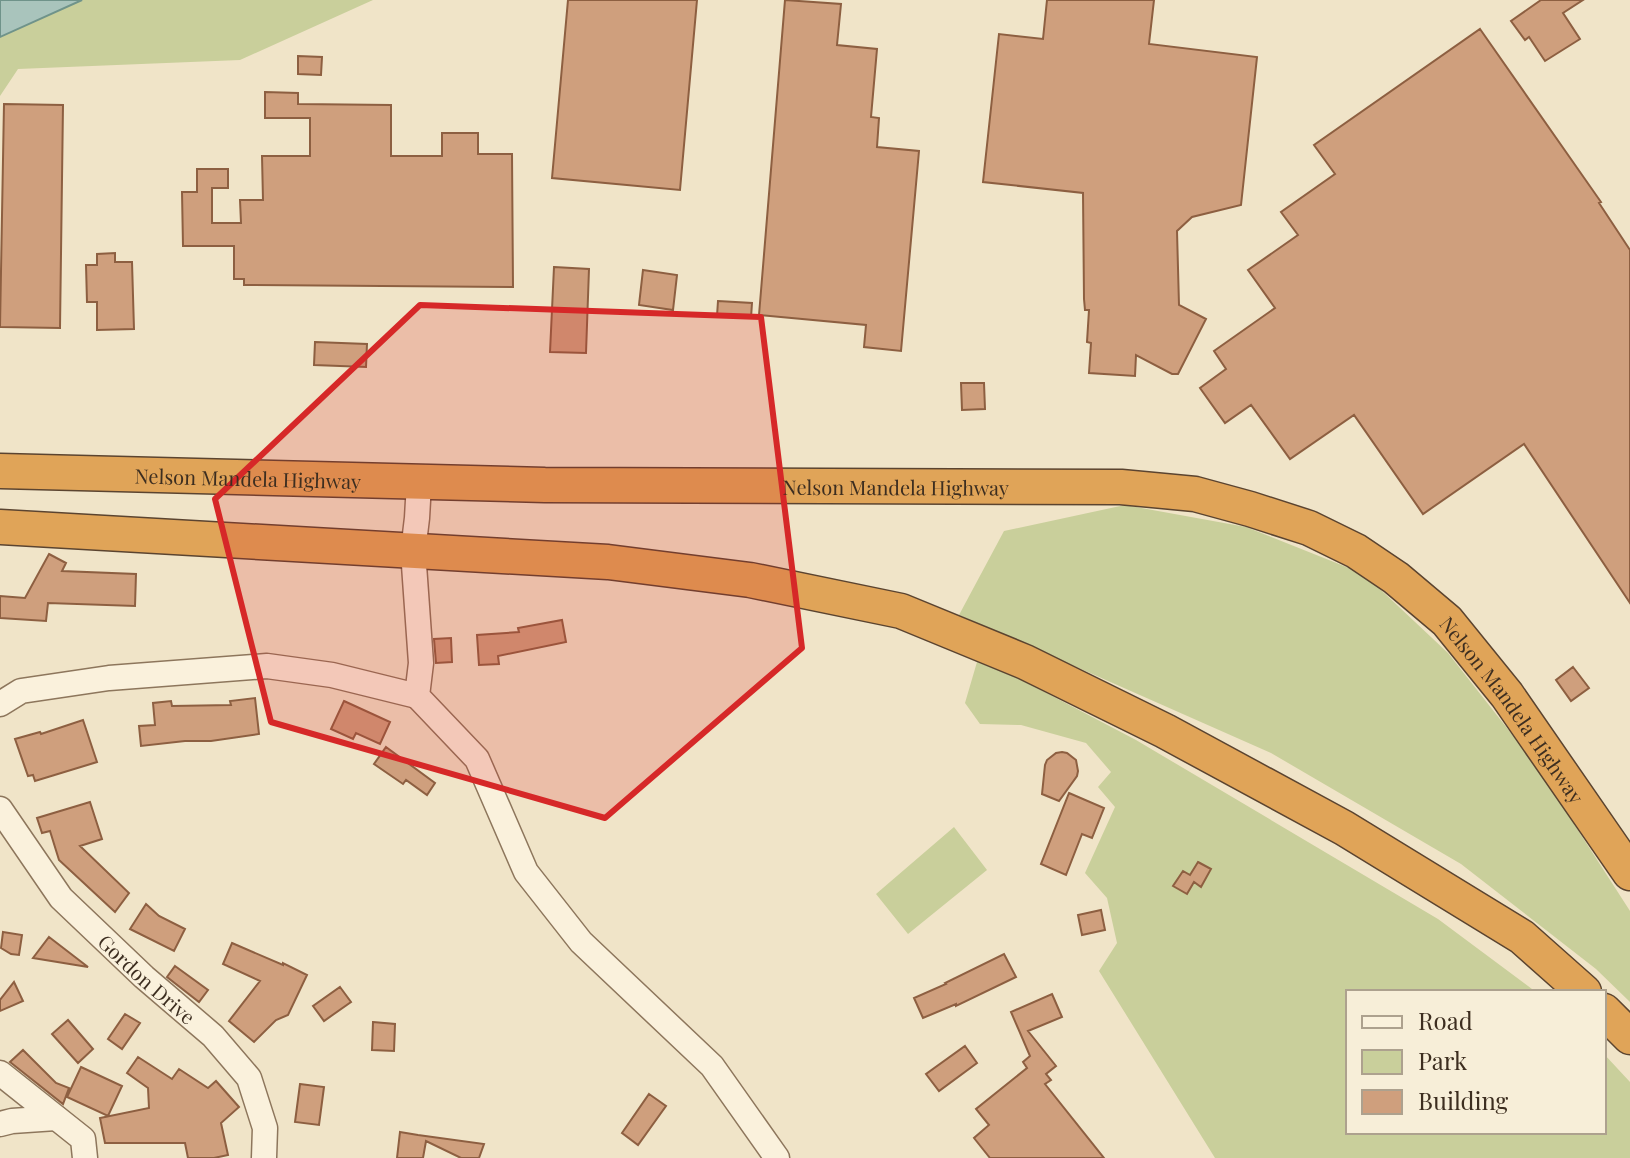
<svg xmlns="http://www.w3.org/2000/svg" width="1630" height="1158" font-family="'Playfair Display',serif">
  <rect width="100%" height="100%" fill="#f0e4c8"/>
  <path fill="#c9cf9b" d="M 82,0 L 373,0 L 240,60 L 18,69 L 0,96 L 0,37 Z
    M 1125,505 L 1246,527 L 1364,574 L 1448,653 L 1536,765 L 1630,911 L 1630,1002 L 1596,969 L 1461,864 L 1271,753 L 959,615 L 1004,531 Z
    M 977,662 L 1016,677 L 1136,740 L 1438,919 L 1536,992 L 1348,992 L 1348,1132 L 1604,1132 L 1604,1054 L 1630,1082 L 1630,1158 L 1215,1158 L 1099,971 L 1117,943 L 1107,898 L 1085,873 L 1115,807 L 1098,787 L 1111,772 L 1086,743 L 1021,725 L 980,724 L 965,703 Z
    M 954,827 L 987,870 L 908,934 L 876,894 Z"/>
  <path fill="#a9c4bc" stroke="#6f938a" stroke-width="2" d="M 0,0 L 82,0 L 0,37 Z"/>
  <path fill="#cf9f7d" stroke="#8d5f41" stroke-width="2" d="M 568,0 L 697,0 L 680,190 L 552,178 Z
    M 785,0 L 841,4 L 837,45 L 877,49 L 871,117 L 879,118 L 877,147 L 919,151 L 901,351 L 864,347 L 866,325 L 759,315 Z
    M 1047,0 L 1154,0 L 1149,44 L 1257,57 L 1241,205 L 1192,217 L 1177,231 L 1179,305 L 1206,319 L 1178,374 L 1172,374 L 1136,355 L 1135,376 L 1089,373 L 1091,343 L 1087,342 L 1089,310 L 1085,310 L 1084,299 L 1083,193 L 983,182 L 999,34 L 1043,39 Z
    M 1541,0 L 1583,0 L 1563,13 L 1580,39 L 1545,61 L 1529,37 L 1525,40 L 1511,21 Z
    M 1480,29 L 1601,202 L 1599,203 L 1630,250 L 1630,603 L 1524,444 L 1423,514 L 1354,415 L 1290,459 L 1251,405 L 1225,423 L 1200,388 L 1226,369 L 1214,351 L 1275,308 L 1248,270 L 1298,235 L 1281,212 L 1335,174 L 1314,145 Z
    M 298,56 L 322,57 L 321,75 L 298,74 Z
    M 265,92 L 298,93 L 298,104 L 391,105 L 391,156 L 442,156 L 442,133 L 478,133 L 478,154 L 512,154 L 513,287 L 244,285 L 244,279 L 234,279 L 234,246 L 183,246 L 182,192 L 197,192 L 197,169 L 228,169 L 228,188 L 212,188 L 212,223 L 241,223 L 240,200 L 263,200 L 262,156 L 310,156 L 310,118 L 265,118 Z
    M 4,104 L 63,105 L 60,328 L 0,327 Z
    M 115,253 L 115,262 L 132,262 L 134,329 L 97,330 L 97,302 L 87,302 L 86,265 L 97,265 L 97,254 Z
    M 554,267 L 589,269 L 586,353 L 550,352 Z
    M 643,270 L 677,275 L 673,310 L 639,305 Z
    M 718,301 L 752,303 L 751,318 L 717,316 Z
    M 315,342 L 367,344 L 366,367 L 314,365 Z
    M 961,383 L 984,383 L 985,409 L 962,410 Z
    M 49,554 L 66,563 L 62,571 L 136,574 L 135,606 L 48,603 L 46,621 L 0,618 L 0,596 L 25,598 Z
    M 562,620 L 566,642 L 498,656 L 499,664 L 479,665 L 477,635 L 519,632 L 518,628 Z
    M 451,638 L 452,662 L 436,663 L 434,639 Z
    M 1573,667 L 1589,688 L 1571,701 L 1556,680 Z
    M 255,698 L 259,734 L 211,741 L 185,741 L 141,746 L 139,726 L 155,725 L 153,703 L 171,701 L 172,706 L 231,705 L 230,701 Z
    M 344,701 L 390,722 L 380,744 L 356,733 L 353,739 L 331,729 Z
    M 83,720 L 97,762 L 35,781 L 33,775 L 28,776 L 15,739 L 40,732 L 41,734 Z
    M 386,747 L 435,783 L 427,795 L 406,780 L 403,784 L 374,764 Z
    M 1062,752 L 1067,753 L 1076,760 L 1078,771 L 1077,776 L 1059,801 L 1042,794 L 1045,765 L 1047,760 L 1056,753 Z
    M 1069,793 L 1104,808 L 1092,838 L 1082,834 L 1066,875 L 1041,864 Z
    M 90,802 L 102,839 L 80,846 L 129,893 L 115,912 L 59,860 L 50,831 L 42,833 L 37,818 Z
    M 1198,862 L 1211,869 L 1201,887 L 1194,882 L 1187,894 L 1173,886 L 1183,871 L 1190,875 Z
    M 146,904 L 159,916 L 185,929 L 174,951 L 130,929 Z
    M 1101,910 L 1105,930 L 1082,935 L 1078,915 Z
    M 3,932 L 22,935 L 19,955 L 11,954 L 1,948 Z
    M 49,937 L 88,967 L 33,958 Z
    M 232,943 L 283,965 L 283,963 L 307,975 L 288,1015 L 276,1020 L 254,1042 L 229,1021 L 260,981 L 223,964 Z
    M 1004,954 L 1016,977 L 956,1006 L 956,1004 L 923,1018 L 914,998 L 946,984 L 945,983 Z
    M 175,966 L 208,990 L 199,1002 L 167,977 Z
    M 14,982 L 23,1001 L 0,1011 L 0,1000 Z
    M 340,987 L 351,1002 L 324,1021 L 313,1006 Z
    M 1052,994 L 1062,1017 L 1028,1031 L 1056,1066 L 1046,1074 L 1051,1080 L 1045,1084 L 1104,1158 L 990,1158 L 974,1138 L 989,1125 L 976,1109 L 1027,1068 L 1023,1062 L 1030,1056 L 1011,1012 Z
    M 125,1014 L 140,1023 L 122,1049 L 108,1039 Z
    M 68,1020 L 93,1049 L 78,1063 L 52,1034 Z
    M 373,1022 L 395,1024 L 394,1051 L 372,1050 Z
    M 965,1046 L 977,1063 L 939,1091 L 926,1074 Z
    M 23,1050 L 56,1083 L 69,1088 L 63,1104 L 10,1062 Z
    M 138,1057 L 172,1079 L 179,1069 L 208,1088 L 216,1081 L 239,1107 L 221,1123 L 228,1155 L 214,1158 L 188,1158 L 185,1143 L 105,1143 L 100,1118 L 149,1108 L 148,1088 L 127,1073 Z
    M 81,1067 L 122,1086 L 108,1116 L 67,1097 Z
    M 300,1084 L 324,1087 L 319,1125 L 295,1122 Z
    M 649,1094 L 666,1106 L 638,1145 L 622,1133 Z
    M 400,1132 L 418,1135 L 484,1144 L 479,1158 L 461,1158 L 426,1141 L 423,1158 L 397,1158 Z"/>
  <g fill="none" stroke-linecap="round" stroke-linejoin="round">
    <g stroke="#8d765c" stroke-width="27">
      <g id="minor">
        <path d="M 419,483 L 417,518 L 413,551 L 421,663 L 417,696 L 477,759 L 526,872 L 581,942 L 712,1066 L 777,1158"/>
        <path d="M 0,704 L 21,691 L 109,678 L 267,666 L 332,675 L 417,696"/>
        <path id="s1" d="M 0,809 L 61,898 L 144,977 L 213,1036 L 249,1078 L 265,1128 L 264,1158"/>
        <path d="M 0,1073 L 83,1139 L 85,1158"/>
        <path d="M 0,1124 L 12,1121 L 56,1118"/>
      </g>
    </g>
    <g stroke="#5b4430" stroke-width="37">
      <g id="highway">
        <path id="s2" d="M 0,471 L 545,485 L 1121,487 L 1195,494 L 1250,509 L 1309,528 L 1356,551 L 1396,578 L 1447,621 L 1507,695 L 1630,873"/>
        <path d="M 0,527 L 608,562 L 750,580 L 901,611 L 1025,662 L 1165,731 L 1344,828 L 1522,937 L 1584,992"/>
        <path d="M 1604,1011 L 1630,1037"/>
      </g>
    </g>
    <use href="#minor" stroke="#faf1dc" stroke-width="24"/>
    <use href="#highway" stroke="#e0a458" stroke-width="34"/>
  </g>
  <path fill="#d62828" fill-opacity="0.2" stroke="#d62828" stroke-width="6" stroke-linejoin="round" d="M 420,305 L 761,317 L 802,648 L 605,818 L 271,722 L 215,499 Z"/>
  <g text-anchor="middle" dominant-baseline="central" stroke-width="8" stroke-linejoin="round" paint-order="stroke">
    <g font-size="20" fill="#3d2e20" stroke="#f7eed8">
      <text stroke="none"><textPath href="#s2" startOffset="248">Nelson Mandela Highway</textPath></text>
      <text stroke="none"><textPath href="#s2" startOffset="896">Nelson Mandela Highway</textPath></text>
      <text stroke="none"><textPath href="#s2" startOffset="1592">Nelson Mandela Highway</textPath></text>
      <text stroke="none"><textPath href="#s1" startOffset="226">Gordon Drive</textPath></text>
    </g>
  </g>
  <rect x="1346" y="990" width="260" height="144" fill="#f7eed8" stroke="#ada18e" stroke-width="2"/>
  <rect x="1362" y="1016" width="40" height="12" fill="#faf1dc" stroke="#ada18e" stroke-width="2"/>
  <text x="1418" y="1030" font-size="24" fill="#3d2e20">Road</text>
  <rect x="1362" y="1050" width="40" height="24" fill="#c9cf9b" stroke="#ada18e" stroke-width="2"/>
  <text x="1418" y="1070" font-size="24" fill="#3d2e20">Park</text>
  <rect x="1362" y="1090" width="40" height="24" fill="#cf9f7d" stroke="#ada18e" stroke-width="2"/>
  <text x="1418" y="1110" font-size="24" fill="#3d2e20">Building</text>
</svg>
